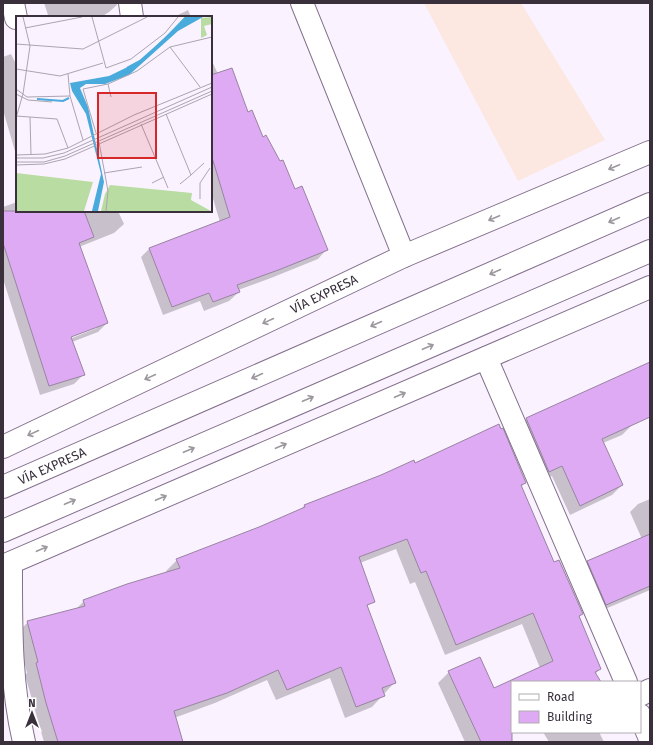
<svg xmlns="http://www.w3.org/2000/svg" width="653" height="745" font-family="'Fira Sans',sans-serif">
  <rect width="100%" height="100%" fill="#fbf2ff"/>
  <path fill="#fce7e1" d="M 424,3 L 521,3 L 605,140 L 518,181 Z"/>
  <path fill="#0003" fill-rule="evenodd" d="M 44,3 L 117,3 L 117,5 L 109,12 L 101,17 L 44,17 L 48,15 Z
    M 188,10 L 191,17 L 174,17 Z
    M 17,35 L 17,42 L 15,37 Z
    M 11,54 L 17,66 L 17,158 L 3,110 L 3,57 Z
    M 211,59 L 218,74 L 247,113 L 263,138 L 327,249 L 318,259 L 271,278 L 238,290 L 239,292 L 229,301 L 204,311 L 200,301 L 163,315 L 141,257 L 150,248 L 220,222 L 211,192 Z
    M 17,202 L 17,211 L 118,211 L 124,224 L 114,233 L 79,247 L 107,323 L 98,332 L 72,342 L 84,374 L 74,384 L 40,395 L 3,279 L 3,207 ZM 97,326 L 97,328 L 67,340 L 66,338 Z
    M 650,363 L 650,395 L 632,425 L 622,435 L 603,443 L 622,485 L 612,495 L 570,515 L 552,476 L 539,482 L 516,429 L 526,419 Z
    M 414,465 L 525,483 L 521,487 L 553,563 L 582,614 L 579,617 L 600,669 L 595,674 L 600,682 L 512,682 L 512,732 L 490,742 L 465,742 L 438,683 L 449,672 L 494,689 L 540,668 L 522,624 L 445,655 L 415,582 L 410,584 L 396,549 L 360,563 L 371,603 L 366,607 L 395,682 L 372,707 L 345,718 L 330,678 L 276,700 L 267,680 L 215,703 L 174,718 L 182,742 L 44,742 L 25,675 L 27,673 L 17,633 L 28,622 L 75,610 L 84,601 L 167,573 L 166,571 L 177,560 L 259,528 L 299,511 L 305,505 Z
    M 650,499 L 650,590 L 598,612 L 580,569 L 588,562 L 642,539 L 630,512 L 638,504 Z
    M 543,732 L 599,732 L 604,742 L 549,742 Z"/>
  <path fill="#deaaf4" stroke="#9884a1" d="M 232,68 L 248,112 L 252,110 L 263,137 L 266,135 L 280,161 L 283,160 L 295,189 L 302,186 L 328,250 L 281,269 L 237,285 L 240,292 L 213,302 L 209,293 L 172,307 L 149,248 L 230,217 L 211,154 L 211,75 Z
    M 3,211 L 84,211 L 94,237 L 79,243 L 108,323 L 71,337 L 85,375 L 49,386 L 3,243 Z
    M 650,362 L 650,417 L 602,439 L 623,485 L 580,506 L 562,466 L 549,472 L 526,418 Z
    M 499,424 L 501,429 L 503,428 L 526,483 L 521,485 L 554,562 L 559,560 L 583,614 L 579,616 L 601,669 L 595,672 L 601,682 L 512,682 L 512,742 L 481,742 L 448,671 L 480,657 L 494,688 L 553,661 L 533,613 L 456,645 L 426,571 L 421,573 L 407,539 L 359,557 L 375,602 L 367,605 L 396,683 L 382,688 L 385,696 L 356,707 L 341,667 L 287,690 L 278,670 L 227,693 L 174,711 L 183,742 L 58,742 L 46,703 L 36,663 L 38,662 L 27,621 L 85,606 L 83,600 L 127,584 L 180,568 L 176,559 L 259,527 L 305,507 L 304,505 L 381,475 L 414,460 L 415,463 Z
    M 650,534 L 650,586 L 606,605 L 587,561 Z"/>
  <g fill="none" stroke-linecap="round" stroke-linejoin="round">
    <g stroke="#84718c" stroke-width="24">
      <path id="minor" d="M 13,3 L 16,18
        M 130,3 L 132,17
        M 302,3 L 404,256
        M 486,358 L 626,682
        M 11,563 C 11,624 10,682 24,742
        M 640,695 L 650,690
        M 640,715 L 650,739"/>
    </g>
    <g stroke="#84718c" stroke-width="24">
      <path id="major" d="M 3,447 L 404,256 L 650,152
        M 3,487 L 650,204
        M 3,531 L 650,251
        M 3,566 L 650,287"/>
    </g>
    <use href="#minor" stroke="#fff" stroke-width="22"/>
    <use href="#major" stroke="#fff" stroke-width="22"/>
  </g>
  <defs><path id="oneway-shaft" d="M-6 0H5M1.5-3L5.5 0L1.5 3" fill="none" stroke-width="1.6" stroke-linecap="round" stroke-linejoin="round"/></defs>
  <g stroke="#9c989e">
    <use href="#oneway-shaft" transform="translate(614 167) rotate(157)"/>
    <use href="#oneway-shaft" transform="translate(494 218) rotate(157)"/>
    <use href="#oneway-shaft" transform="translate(614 220) rotate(156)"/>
    <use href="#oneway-shaft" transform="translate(495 272) rotate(156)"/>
    <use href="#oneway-shaft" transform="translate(268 321) rotate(155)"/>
    <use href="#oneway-shaft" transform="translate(376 324) rotate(156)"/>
    <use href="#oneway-shaft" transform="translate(428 347) rotate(-23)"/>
    <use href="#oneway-shaft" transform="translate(257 376) rotate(156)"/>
    <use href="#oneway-shaft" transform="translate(150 377) rotate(155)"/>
    <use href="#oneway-shaft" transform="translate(400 395) rotate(-23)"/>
    <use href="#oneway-shaft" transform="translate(308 399) rotate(-23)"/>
    <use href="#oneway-shaft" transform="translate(33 433) rotate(155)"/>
    <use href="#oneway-shaft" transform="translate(281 446) rotate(-23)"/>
    <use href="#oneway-shaft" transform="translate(189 450) rotate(-23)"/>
    <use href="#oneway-shaft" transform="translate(161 498) rotate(-23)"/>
    <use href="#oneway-shaft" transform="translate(70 502) rotate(-23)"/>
    <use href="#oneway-shaft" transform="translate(42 549) rotate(-23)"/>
  </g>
  <g text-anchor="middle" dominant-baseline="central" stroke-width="4" stroke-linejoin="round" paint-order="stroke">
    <g font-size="13" fill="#39303c" stroke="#fff">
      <text transform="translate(324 294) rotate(-26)">VÍA EXPRESA</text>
      <text transform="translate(52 466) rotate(-24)">VÍA EXPRESA</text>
    </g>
  </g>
  <g transform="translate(16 16)">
    <rect width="196" height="196" fill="#fbf2ff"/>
    <path d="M 196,1 L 196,8 L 188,10 L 191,19 L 185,22 L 185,2 ZM 0,157 L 77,166 L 68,195 L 0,195 ZM 94,169 L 176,177 L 175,184 L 195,195 L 85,195 L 89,178 Z" fill="#b8dca1"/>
    <path d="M 170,1 L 187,1 L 162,15 L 113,59 L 89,68 L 70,68 L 64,72 L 72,91 L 88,166 L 82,195 L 76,195 L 85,158 L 70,98 L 56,75 L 54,67 L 93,60 L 124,45 Z" fill="#48abdc"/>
    <path fill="none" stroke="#48abdc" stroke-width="2" d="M 111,52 L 124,45 L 149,23 L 170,1M 21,83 L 47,85 L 53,82"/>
    <path fill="none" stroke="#ada4b1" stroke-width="1" d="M 76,1 L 90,52 L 115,43 L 149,17 L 162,1M 9,12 L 66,1M 0,28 L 67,33 L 131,1M 0,53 L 44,60 L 87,47M 52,58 L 54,80 L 67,124M 92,68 L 121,55 L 154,31M 184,71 L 154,31 L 196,21M 0,73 L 11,81 L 54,80M 0,78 L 12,84 L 36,86M 150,98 L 175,159 L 188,147M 0,100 L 41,103 L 52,132M 14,101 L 15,139M 0,102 L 7,78 L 14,30 L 7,1M 125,108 L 152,172M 80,117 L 67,73 L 92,68 L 95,81M 83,126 L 92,175 L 90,195M 0,139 L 29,138 L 52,132 L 118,99 L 196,67M 0,142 L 27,142 L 48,137 L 196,71M 0,146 L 28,146 L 49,140 L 196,75M 0,149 L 28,148 L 49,143 L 196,78M 88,157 L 126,151M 136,167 L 148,161M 164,168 L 175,159M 184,183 L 184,167 L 194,152"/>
    <path fill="#d62828" fill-opacity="0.15" stroke="#d62828" stroke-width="2" d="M 82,77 L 140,77 L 140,142 L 82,142 Z"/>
    <rect width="196" height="196" fill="none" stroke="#39303c" stroke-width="2"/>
  </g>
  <rect width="653" height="745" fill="none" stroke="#39303c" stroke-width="8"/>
  <rect x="511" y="681" width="130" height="52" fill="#ffffff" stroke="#b0acb1"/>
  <rect x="519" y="694" width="20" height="6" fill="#ffffff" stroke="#b0acb1"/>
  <text x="547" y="701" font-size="12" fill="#39303c">Road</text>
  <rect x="519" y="711" width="20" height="12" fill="#deaaf4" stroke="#b0acb1"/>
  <text x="547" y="721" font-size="12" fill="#39303c">Building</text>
  <g transform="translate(32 713)" stroke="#ffffff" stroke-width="3" paint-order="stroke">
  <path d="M0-3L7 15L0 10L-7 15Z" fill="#39303c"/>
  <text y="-6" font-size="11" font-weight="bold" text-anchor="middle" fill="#39303c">N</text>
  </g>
</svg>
